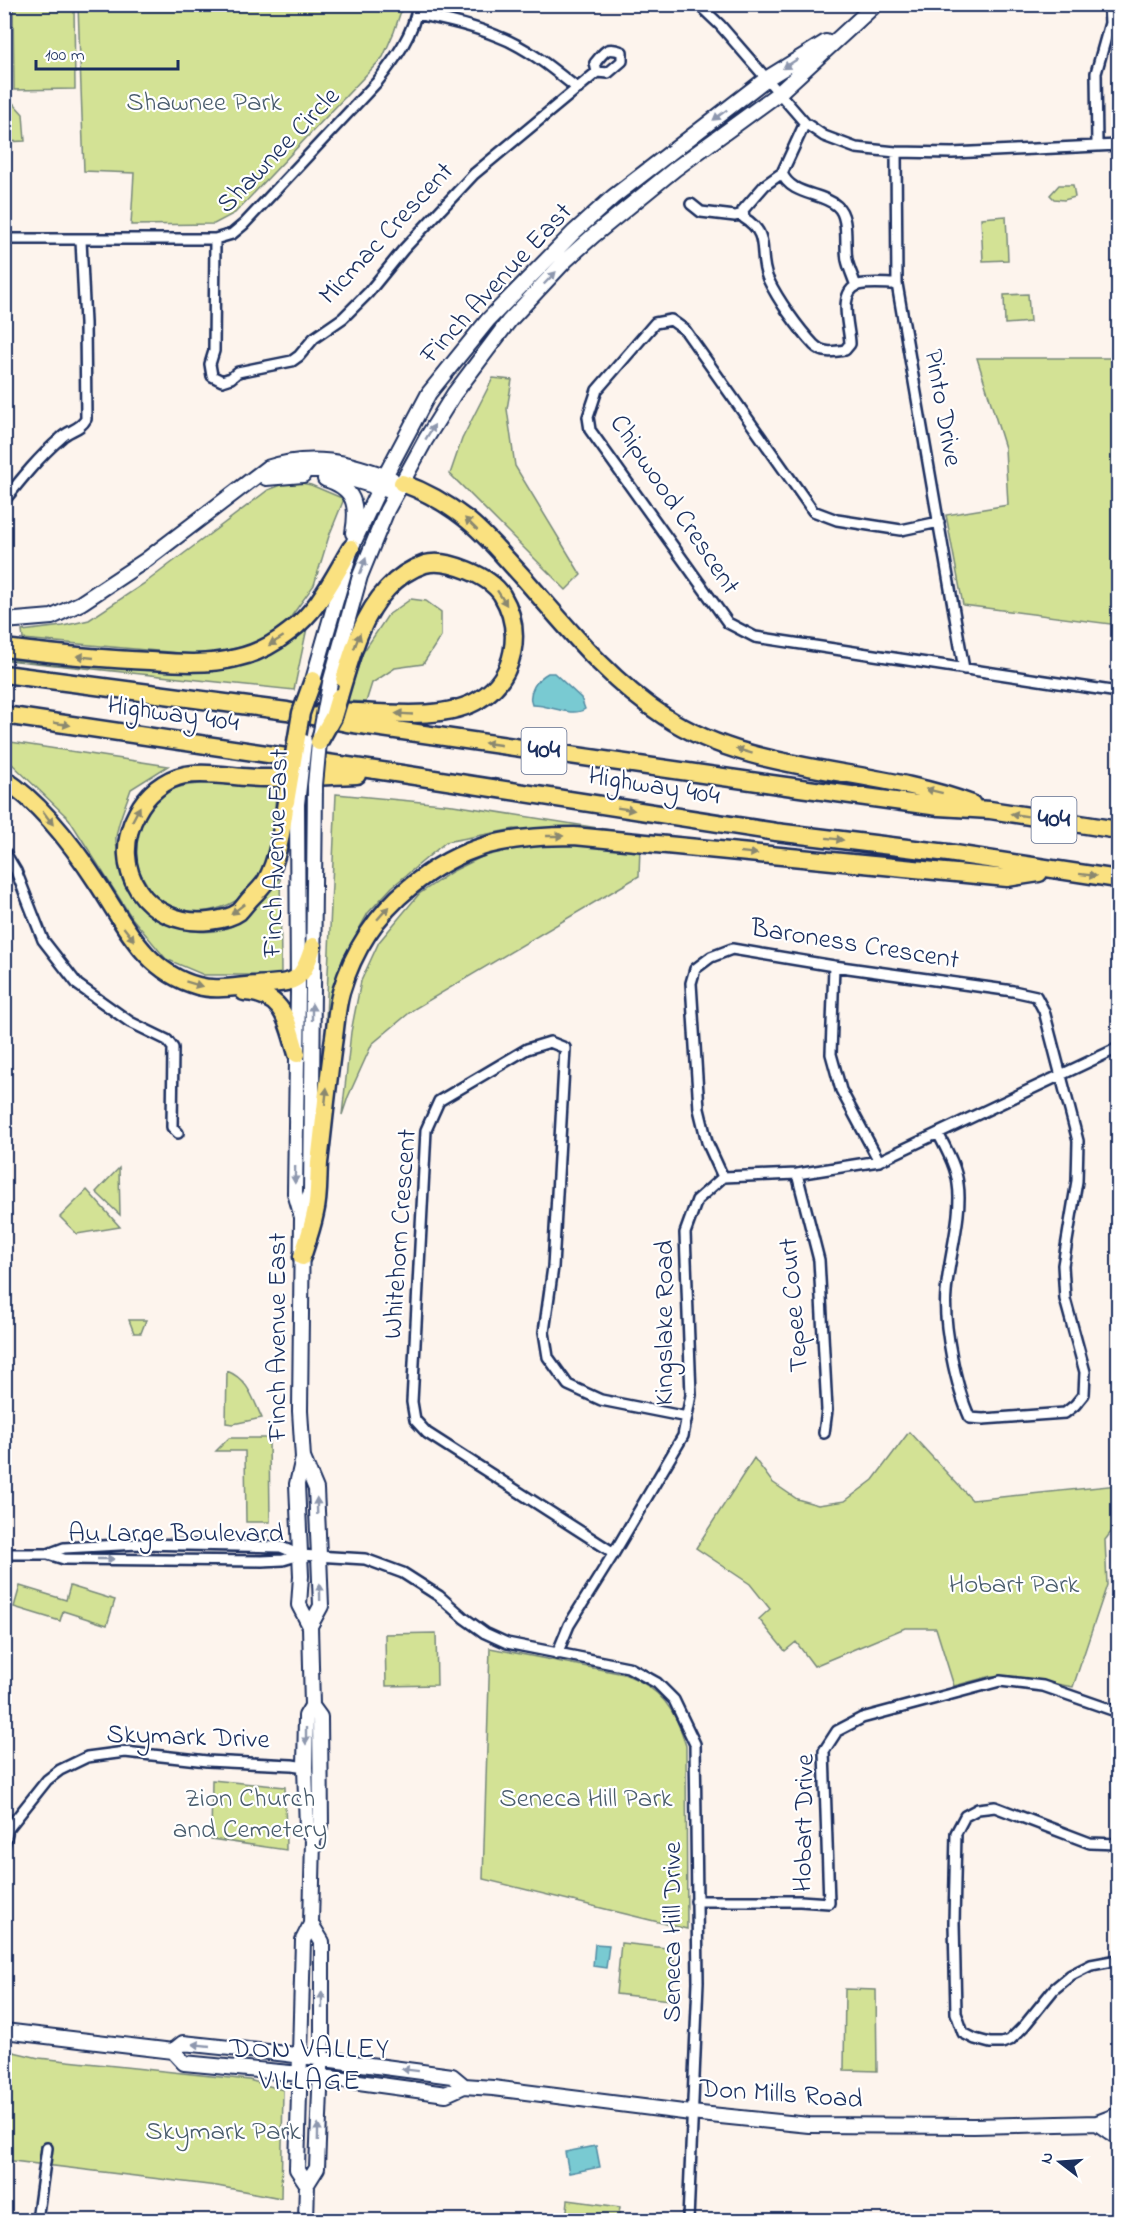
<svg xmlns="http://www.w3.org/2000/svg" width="1123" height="2225" font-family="'Indie Flower',sans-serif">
  <rect width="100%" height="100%" fill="#fdf4ed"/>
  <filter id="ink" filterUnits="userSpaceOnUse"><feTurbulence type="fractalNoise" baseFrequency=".0167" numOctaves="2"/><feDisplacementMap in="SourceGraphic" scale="12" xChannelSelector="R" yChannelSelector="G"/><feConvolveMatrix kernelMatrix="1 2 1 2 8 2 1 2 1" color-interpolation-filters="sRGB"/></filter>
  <g filter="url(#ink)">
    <path fill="#d3e295" stroke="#77887a" stroke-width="1.5" d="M 13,5 L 74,5 L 75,89 L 14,90 Z
      M 78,5 L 78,4 L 403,5 L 394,32 L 383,57 L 235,213 L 214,224 L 131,225 L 134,173 L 84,171 Z
      M 5,94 L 23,114 L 25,141 L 5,142 Z
      M 1059,185 L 1073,185 L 1075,197 L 1064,200 L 1054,199 L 1050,195 Z
      M 1006,216 L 1008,260 L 983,261 L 981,218 Z
      M 1028,294 L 1030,322 L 1005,324 L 1004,295 Z
      M 977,358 L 1118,358 L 1118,625 L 963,605 L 946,515 L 1008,505 L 1005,448 Z
      M 493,378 L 512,380 L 507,409 L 515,466 L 581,575 L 566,590 L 450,474 L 462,439 Z
      M 292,481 L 311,485 L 344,499 L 329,536 L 314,585 L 285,625 L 266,642 L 202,655 L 23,639 L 22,631 L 63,626 L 89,620 L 145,583 L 268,490 Z
      M 411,599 L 426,601 L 441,612 L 441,636 L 423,664 L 395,668 L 372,683 L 366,702 L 347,701 L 362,654 L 388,615 Z
      M 307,628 L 294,690 L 8,660 L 9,655 L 211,672 L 249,662 L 278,647 Z
      M 4,741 L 168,766 L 131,789 C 126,804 118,821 116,837 C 115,845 119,856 121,864 C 131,913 191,949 238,923 C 245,919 266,896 270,889 C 274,880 277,869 280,859 L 281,975 L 204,975 L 166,959 L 132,918 L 69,819 L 10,762 L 5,759 Z
      M 216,783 L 277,787 C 273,816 274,855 257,880 C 235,914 184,923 153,894 C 150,891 148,886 146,883 C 125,851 134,813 167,792 C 181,784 200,784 216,783 Z
      M 336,794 L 453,805 L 611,830 L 609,834 L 514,829 L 446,842 L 392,887 L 368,913 L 343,958 L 326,1018 Z
      M 542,843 L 640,847 L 639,876 L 414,1009 L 372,1044 L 348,1097 L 342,1115 L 351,1032 L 361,981 L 379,942 L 419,894 L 453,871 L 494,851 Z
      M 119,1168 L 120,1215 L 96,1192 Z
      M 87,1190 L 120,1227 L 77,1234 L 60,1217 Z
      M 129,1320 L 146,1320 L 141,1333 L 134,1333 Z
      M 227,1371 C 248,1379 253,1399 262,1418 L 233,1424 L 226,1423 Z
      M 909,1432 L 972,1500 L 1118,1485 L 1118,1523 L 1105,1540 L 1107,1585 L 1073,1687 L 1024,1678 L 991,1676 L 954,1686 L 936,1628 L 905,1628 L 814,1666 L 796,1642 L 785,1651 L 759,1619 L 770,1609 L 750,1584 L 696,1548 L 754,1458 L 772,1482 L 797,1499 L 818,1505 L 845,1501 L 873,1480 Z
      M 229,1438 L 269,1438 L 270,1522 L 246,1522 L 245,1451 L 216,1451 Z
      M 20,1586 L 66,1600 L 70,1586 L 115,1600 L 107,1625 L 63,1611 L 60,1621 L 14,1607 Z
      M 436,1633 L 437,1685 L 386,1686 L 385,1634 Z
      M 490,1648 L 624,1674 C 660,1687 676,1710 686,1746 L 687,1929 L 483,1879 Z
      M 212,1780 L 285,1787 L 286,1850 L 211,1839 Z
      M 621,1943 L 675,1949 L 670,2000 L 616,1994 Z
      M 845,1989 L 876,1990 L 877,2071 L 844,2070 Z
      M 5,2050 L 39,2058 L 249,2080 L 283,2090 L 281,2198 L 217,2186 L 5,2160 Z
      M 568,2200 L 620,2207 L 618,2220 L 566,2220 Z"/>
    <path fill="#79cad2" stroke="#538ca4" stroke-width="1.5" d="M 548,673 L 554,673 L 581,698 L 585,709 C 572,718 548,704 532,705 C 527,692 537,679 548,673 Z
      M 595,1944 L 609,1945 L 606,1968 L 593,1966 Z
      M 596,2146 L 600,2167 L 569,2173 L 565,2152 Z"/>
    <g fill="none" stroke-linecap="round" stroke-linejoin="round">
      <g stroke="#1b2f5e" stroke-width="14">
        <path id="street" d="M 698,4 L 720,25 L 805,123 L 824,136 L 856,148 L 896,152 L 952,153 L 1118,145
          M 416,14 C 443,19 471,25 497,36 C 527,47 553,69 578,89
          M 805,123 L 782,173 L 765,185 L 743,210 L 744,218 C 772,235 757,254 768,279 C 778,300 798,328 814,345 C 823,354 833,352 845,350 L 850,344 C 850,328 837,293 858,285 C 869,282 886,284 897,284
          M 1097,145 L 1096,73 L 1110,23 L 1109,4
          M 896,152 L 897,284 L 964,669
          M 782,173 C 791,196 822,192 837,206 C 850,217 844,244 847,260 C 849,269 853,277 856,286
          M 691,204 L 701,212 L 735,216 L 743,214
          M 4,239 L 215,239 L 232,234 L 244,224 L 377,82 C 395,59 414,34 418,4
          M 215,239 L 214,351 L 210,364 L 212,376 L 222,381 L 231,378 L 238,372 L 292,361 L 299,356 L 314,338 L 343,318 L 368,293 L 403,250 L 474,174 L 597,72 L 608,73 L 622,61 L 622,52 C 606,46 605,51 595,63 L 597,72
          M 4,501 C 22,478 39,457 61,438 C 69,430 80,430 86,419 L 85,323 L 81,240
          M 939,522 L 901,530 L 837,520 L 813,511 L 685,330 L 671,320 L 655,323 L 597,390 L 588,417 L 590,430 L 728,623 L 755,637 L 1118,692
          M 4,851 L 16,871 L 43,940 L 78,985 L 130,1022 L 167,1040 L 173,1048 L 172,1127 L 178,1133
          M 834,966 L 831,1054 L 841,1090 L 879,1161
          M 797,1174 L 819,1260 L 827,1410 L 824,1433
          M 723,1177 L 707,1142 L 699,1109 L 691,983 L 695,969 L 711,957 L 732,949 L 834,966 L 1013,991 L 1036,996 L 1044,1011 L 1078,1141 L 1077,1181 L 1063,1265 L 1065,1299 L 1085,1372 L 1084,1394 L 1075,1405 L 1065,1413 L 983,1419 L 970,1418 C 956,1388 943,1325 946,1293 C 948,1261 963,1214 958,1184 C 956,1166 946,1149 938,1133
          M 614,1553 L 427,1433 L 415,1420 L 412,1402 L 426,1130 L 439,1101 L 527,1049 L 550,1042 L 565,1048 L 553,1267 L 544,1332 L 548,1357 L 568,1385 L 601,1400 L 687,1417
          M 4,1554 L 48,1554 L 64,1559 L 262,1561 L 283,1560 L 300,1555 L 365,1559 L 403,1573 L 439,1596 L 464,1618 L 485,1633 L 507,1643 L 628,1667 L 657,1683 L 674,1700 L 695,1744 L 698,1982 L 688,2220
          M 48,1554 L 64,1548 L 138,1544 L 281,1547 L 300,1555
          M 557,1654 L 569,1625 L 614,1553 L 683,1436 L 691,1395 L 685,1233 L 697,1200 L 723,1177 L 797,1174 L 879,1161 L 1118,1048
          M 1118,1844 L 1090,1843 L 995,1807 L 978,1809 L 965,1816 L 956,1833 L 954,1923 L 956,2013 L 963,2033 L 975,2039 L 990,2043 L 1002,2043 L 1010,2040 L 1024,2026 L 1054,1989 L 1071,1975 L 1091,1965 L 1118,1960
          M 4,1846 L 8,1829 L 47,1780 L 60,1770 L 87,1757 L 125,1752 L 207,1761 L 292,1765 L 305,1767
          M 696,1901 L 800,1901 L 829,1903 L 824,1751 L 837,1731 L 862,1718 L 1000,1681 L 1043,1686 L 1118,1712
          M 37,2220 L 47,2148"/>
      </g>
      <g stroke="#1b2f5e" stroke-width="18">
        <path id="secondary" d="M 292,470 L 321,470 L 387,490
          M 266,478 L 303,475
          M 325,479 C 355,488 358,505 353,533
          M 4,621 L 52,617 L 81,603 L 146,560 L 267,468 C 311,453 349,462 392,479
          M 313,680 L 351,548 L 385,476 L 429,393 L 488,320 L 574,232 L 613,197 L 766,79 L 826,42
          M 330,683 L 360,576 L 387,510 L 426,439 L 454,394 L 509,321 L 566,260 L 594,235 L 675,169 L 779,93 L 876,4
          M 297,804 L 298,992 L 295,1193 L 302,1217 L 300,1411 L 303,1458 L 297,1484 L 301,1576 L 299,1605 L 310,1626 L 312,1706 L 320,1717 L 321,1825 L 313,1839 L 311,1924 L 303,1940 L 297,2169 L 307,2184
          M 302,1217 L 311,1193 L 315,785
          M 303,1458 L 316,1489 L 319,1555 L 321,1606 L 310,1626
          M 312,1706 L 306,1716 L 305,1767 L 307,1829 L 313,1839
          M 4,2031 L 173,2051 L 184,2063 L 301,2074 L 446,2094 L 464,2086 L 493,2088 L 691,2113 L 809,2125 L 974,2126 L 1097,2123 L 1118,2115
          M 173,2051 L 183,2043 L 287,2054 L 452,2076 L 464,2086
          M 1097,2123 L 1114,2135 L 1118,2135
          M 306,2220 L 307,2184 L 317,2168 L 322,2040 L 322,1942 L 311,1924"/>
      </g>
      <g stroke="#1b2f5e" stroke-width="21">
        <path id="highway" d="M 402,483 C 424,491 446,503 465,518 C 485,533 505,558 522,576 C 566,626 608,680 664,716 C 755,776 873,766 972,804
          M 4,648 C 53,654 101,659 150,661 C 179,663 208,665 236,658 C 255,654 274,644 289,632 C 318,611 333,578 351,548
          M 4,674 L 287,711 L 347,723 L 800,788 L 939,807 L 990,810 L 1118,830
          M 323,711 C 367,710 442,724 480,699 C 516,677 523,630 502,595 C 490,576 447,558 425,564 C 410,569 397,578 387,589 C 360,618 350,660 339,697
          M 4,715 L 402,774 L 776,832 L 948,853 L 1118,879
          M 4,779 C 42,804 74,847 98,884 C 125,925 145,972 198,986 C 216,991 238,986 257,985 C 295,982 301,985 313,946
          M 286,802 C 282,829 279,857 266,881 C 262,887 256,893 251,898 C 247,902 243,908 239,912 C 231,918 218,920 209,921 C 147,928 107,868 137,813 C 146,795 164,779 185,775 C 210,771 237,778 262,778 C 294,778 326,776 357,775
          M 244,992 C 285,994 287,1022 297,1054
          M 302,1257 C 307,1242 312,1228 315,1213 C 319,1198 318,1179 319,1163 C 324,1121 328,1079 334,1037 C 336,1022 337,1006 341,992 C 353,951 377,914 410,887 C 462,844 508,836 574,836 L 1007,878 L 1039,873"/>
      </g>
      <use href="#street" stroke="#fff" stroke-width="9"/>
      <use href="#secondary" stroke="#fff" stroke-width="14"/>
      <use href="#highway" stroke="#fae180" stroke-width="16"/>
      <g stroke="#1b2f5e" stroke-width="18" stroke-linecap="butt">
        <path id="secondary-bridge" d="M 315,785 L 319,742 L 330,683
          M 297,804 L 304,742"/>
      </g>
      <g stroke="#1b2f5e" stroke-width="21" stroke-linecap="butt">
        <path id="highway-bridge" d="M 319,742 L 333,717 L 339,697
          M 286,802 L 301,713 L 313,680"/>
      </g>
      <use href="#secondary-bridge" stroke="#fff" stroke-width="14"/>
      <use href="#highway-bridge" stroke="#fae180" stroke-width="16"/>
    </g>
    <defs><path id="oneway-solid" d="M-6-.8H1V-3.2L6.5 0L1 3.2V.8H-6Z" transform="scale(1.5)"/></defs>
    <g fill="#8d97ae">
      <use href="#oneway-solid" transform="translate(790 64) rotate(147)"/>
      <use href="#oneway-solid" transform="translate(720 115) rotate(143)"/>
      <use href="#oneway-solid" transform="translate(550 278) rotate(-46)"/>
      <use href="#oneway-solid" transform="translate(430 432) rotate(-59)"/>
      <use href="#oneway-solid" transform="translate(363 566) rotate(-70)"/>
      <use href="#oneway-solid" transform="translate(312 1012) rotate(-90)"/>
      <use href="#oneway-solid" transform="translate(295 1175) rotate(91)"/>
      <use href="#oneway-solid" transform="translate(317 1506) rotate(-92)"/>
      <use href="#oneway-solid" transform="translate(106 1559)"/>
      <use href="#oneway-solid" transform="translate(320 1592) rotate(-91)"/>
      <use href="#oneway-solid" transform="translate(306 1736) rotate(90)"/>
      <use href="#oneway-solid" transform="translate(322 2000) rotate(-90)"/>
      <use href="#oneway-solid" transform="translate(201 2045) rotate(-174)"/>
      <use href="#oneway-solid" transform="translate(410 2070) rotate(-173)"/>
      <use href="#oneway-solid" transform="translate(318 2132) rotate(-89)"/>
    </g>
    <g fill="#8a886f">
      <use href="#oneway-solid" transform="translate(471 524) rotate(-136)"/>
      <use href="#oneway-solid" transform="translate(502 598) rotate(57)"/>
      <use href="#oneway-solid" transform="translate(276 641) rotate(148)"/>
      <use href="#oneway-solid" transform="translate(357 641) rotate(-69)"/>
      <use href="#oneway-solid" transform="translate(85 657) rotate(-174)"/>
      <use href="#oneway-solid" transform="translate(404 714) rotate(-177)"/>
      <use href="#oneway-solid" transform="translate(62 724) rotate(9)"/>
      <use href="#oneway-solid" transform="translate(493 744) rotate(-172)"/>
      <use href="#oneway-solid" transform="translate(744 751) rotate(-163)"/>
      <use href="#oneway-solid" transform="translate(934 791) rotate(-166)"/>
      <use href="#oneway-solid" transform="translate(626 809) rotate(9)"/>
      <use href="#oneway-solid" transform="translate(136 814) rotate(-62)"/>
      <use href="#oneway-solid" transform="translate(1019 815) rotate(-171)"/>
      <use href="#oneway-solid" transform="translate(48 818) rotate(53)"/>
      <use href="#oneway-solid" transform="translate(555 836)"/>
      <use href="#oneway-solid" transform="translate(835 839) rotate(7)"/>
      <use href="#oneway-solid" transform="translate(749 853) rotate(6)"/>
      <use href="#oneway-solid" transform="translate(1088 875) rotate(7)"/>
      <use href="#oneway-solid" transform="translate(238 909) rotate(142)"/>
      <use href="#oneway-solid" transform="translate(383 913) rotate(-49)"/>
      <use href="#oneway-solid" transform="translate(129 934) rotate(52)"/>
      <use href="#oneway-solid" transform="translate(194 984) rotate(17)"/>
      <use href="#oneway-solid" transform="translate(326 1096) rotate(-84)"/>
    </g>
  </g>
  <g text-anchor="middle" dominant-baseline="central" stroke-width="4.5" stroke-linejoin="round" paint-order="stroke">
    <g fill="#fff" stroke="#5f6d8e" stroke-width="1.5">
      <rect x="521.5" y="728" width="45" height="46" rx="4.5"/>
      <rect x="1031.5" y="797" width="45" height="46" rx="4.5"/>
    </g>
    <g font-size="26" font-weight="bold" fill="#1b2f5e">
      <text x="544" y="751">404</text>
      <text x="1054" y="820">404</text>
    </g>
    <g font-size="27" fill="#495c6c" stroke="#fff">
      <text x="204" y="103">Shawnee Park</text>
      <text x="1014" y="1585">Hobart Park</text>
      <text x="250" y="1799">Zion Church<tspan x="250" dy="31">and Cemetery</tspan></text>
      <text x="586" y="1799">Seneca Hill Park</text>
      <text x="223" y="2132">Skymark Park</text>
    </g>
    <g font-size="27" fill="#1b2f5e" stroke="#fff">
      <text transform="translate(279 151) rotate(-46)">Shawnee Circle</text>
      <text transform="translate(387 234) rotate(-47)">Micmac Crescent</text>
      <text transform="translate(497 284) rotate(-47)">Finch Avenue East</text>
      <text transform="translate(942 408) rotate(80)">Pinto Drive</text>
      <text transform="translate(674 505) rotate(56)">Chipwood Crescent</text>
      <text transform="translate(173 715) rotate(8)">Highway 404</text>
      <text transform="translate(654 787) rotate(9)">Highway 404</text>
      <text transform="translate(277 853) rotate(-88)">Finch Avenue East</text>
      <text transform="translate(855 945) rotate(9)">Baroness Crescent</text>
      <text transform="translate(401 1234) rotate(-86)">Whitehorn Crescent</text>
      <text transform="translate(795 1305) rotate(-95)">Tepee Court</text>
      <text transform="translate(665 1323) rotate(-90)">Kingslake Road</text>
      <text transform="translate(278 1337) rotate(-90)">Finch Avenue East</text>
      <text x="176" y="1534">Au Large Boulevard</text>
      <text transform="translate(188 1738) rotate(2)">Skymark Drive</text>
      <text transform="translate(805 1823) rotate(-89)">Hobart Drive</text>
      <text transform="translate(673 1932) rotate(-90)">Seneca Hill Drive</text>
      <text transform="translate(781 2095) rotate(4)">Don Mills Road</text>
    </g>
    <g font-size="28" letter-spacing="1.5" fill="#1b2f5e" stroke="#fff">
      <text x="310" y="2050">DON VALLEY<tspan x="310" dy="32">VILLAGE</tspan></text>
    </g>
  </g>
  <rect width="1123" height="2225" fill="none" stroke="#fff" stroke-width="24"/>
  <rect x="12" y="12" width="1099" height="2201" fill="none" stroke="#1b2f5e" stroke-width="2" filter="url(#ink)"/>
  <g transform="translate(1060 2162) rotate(287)" stroke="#ffffff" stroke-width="4.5" paint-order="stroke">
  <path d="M0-4.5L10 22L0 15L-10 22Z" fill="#1b2f5e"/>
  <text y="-9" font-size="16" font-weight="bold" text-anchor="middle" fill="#1b2f5e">N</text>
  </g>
  <path d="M36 60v9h142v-9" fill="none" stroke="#1b2f5e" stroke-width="3"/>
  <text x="45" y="60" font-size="18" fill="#1b2f5e" stroke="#ffffff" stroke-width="4.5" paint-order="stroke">100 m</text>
</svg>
